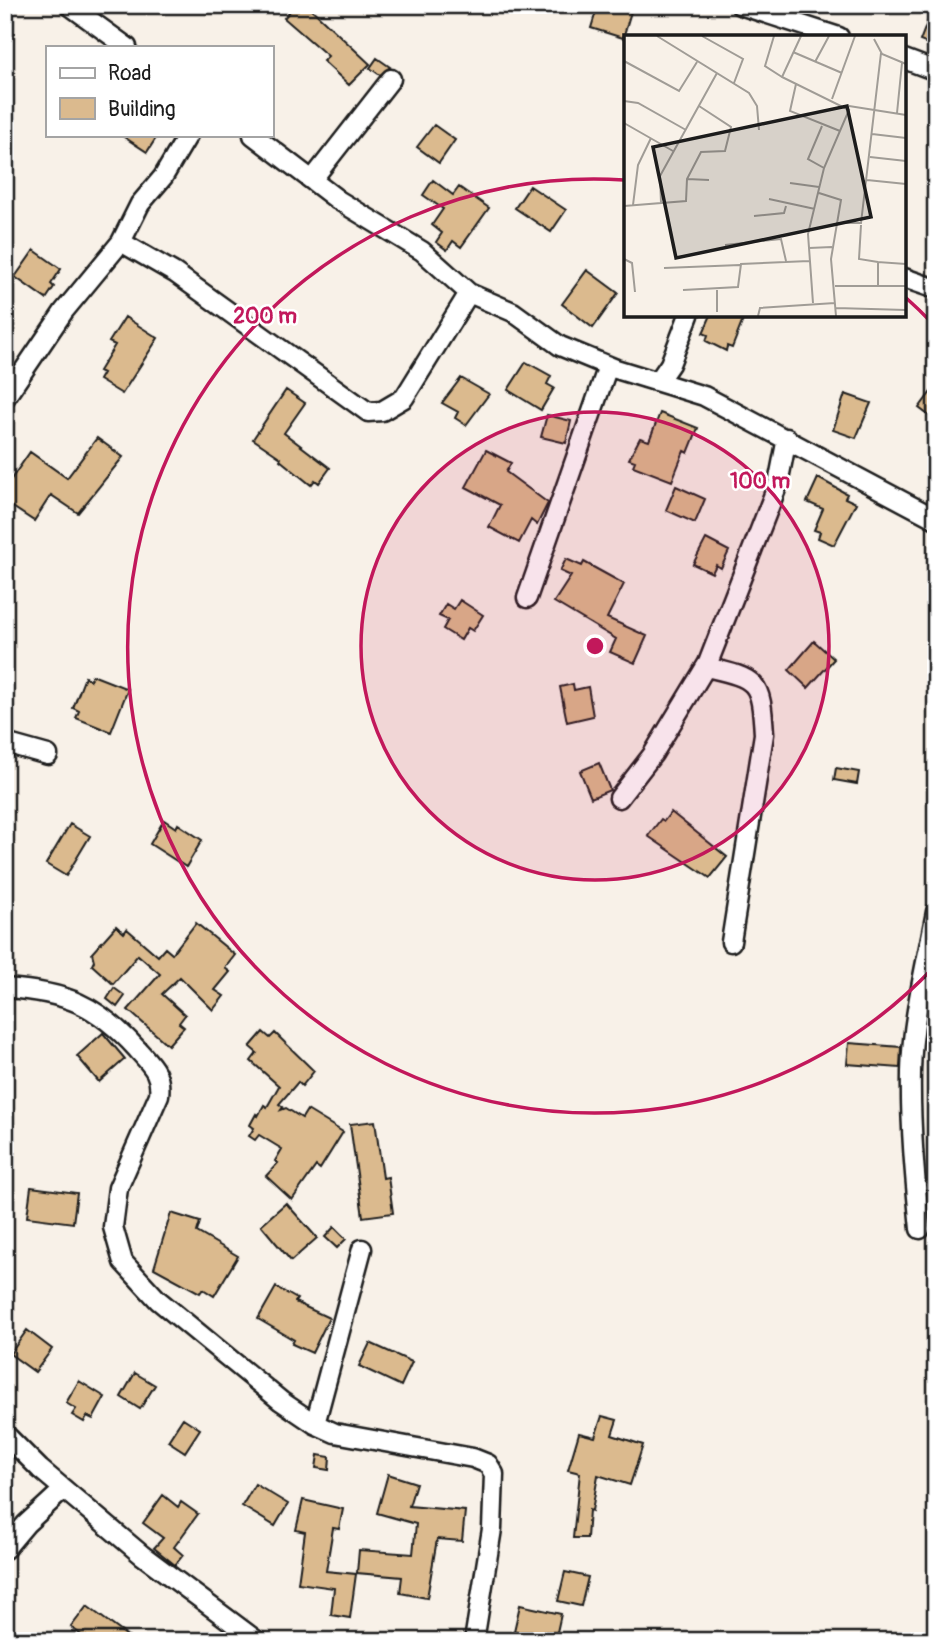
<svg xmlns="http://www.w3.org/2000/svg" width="941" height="1646" font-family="Pangolin,sans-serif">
  <rect width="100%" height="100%" fill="#f8f1e8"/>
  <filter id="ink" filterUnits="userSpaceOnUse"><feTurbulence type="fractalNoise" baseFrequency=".0143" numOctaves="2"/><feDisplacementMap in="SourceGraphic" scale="14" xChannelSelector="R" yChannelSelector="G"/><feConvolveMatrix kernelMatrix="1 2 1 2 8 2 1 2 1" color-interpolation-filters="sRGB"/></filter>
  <g filter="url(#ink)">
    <path fill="#dbba8e" stroke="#1c1c1c" stroke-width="2" d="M 295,5 L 307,5 L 370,64 L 349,85 L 323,61 L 328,56 L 284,18 Z
      M 598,5 L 633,5 L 623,38 L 591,28 Z
      M 934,5 L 936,5 L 936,47 L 920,41 Z
      M 377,58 L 390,67 L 380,75 L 370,68 Z
      M 434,125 L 455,140 L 439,163 L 417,147 Z
      M 121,135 L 158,135 L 147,152 Z
      M 433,180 L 453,195 L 459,187 L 489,208 L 461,247 L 453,241 L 447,250 L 436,242 L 442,233 L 432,225 L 443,209 L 423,195 Z
      M 530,186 L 566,210 L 551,232 L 515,208 Z
      M 34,250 L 61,269 L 51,284 L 54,287 L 46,299 L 15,277 Z
      M 587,270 L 618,293 L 593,328 L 562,304 Z
      M 711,315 L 731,315 L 743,320 L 732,348 L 727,346 L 726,351 L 706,341 L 708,335 L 703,333 Z
      M 125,317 L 158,338 L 122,394 L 99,380 L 103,373 L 99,371 L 115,345 L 109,342 Z
      M 526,362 L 551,376 L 547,384 L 554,388 L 541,410 L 508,390 Z
      M 461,378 L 489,394 L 466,425 L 455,418 L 458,412 L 442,403 Z
      M 936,385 L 936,421 L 919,408 Z
      M 286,390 L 305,403 L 284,433 L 330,468 L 319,483 L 315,480 L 311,485 L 280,460 L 281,458 L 253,439 Z
      M 845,394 L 871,403 L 856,438 L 833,430 Z
      M 660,413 L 698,428 L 688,453 L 684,451 L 672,481 L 633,466 L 635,461 L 629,459 L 640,438 L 649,441 Z
      M 547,415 L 571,421 L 566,443 L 541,437 Z
      M 97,438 L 123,457 L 78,513 L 51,495 L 34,521 L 5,502 L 5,488 L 30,452 L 67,478 Z
      M 486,450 L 511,463 L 506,472 L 548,503 L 537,525 L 531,520 L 519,543 L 489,527 L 500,505 L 466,487 Z
      M 818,478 L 847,494 L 845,498 L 856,503 L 834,545 L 818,538 L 820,532 L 814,530 L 823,509 L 807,502 Z
      M 676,486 L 705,499 L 695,523 L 666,510 Z
      M 706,539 L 729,551 L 721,568 L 716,565 L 712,573 L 693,564 Z
      M 566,559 L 582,566 L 584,562 L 624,584 L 607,618 L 647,636 L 635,663 L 610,652 L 616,639 L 554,602 L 571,576 L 560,571 Z
      M 460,600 L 483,615 L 473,631 L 468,628 L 461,640 L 443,629 L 448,620 L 439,616 L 446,604 L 454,609 Z
      M 814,641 L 834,659 L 808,688 L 789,670 Z
      M 92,675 L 128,689 L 111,732 L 76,718 L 79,711 L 73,708 L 85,677 L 90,680 Z
      M 573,684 L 574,690 L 588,687 L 593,716 L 567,722 L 560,687 Z
      M 599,763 L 610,790 L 591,798 L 580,771 Z
      M 836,768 L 859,772 L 857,784 L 834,780 Z
      M 671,812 L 727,857 L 710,878 L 648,836 L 661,819 L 664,821 Z
      M 164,820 L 176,828 L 178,824 L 202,840 L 186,867 L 150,844 Z
      M 70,824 L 90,836 L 66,876 L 46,864 Z
      M 196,923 L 235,955 L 225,968 L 230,972 L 215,990 L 224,996 L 213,1010 L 180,977 L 162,994 L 185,1015 L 179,1023 L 184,1027 L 168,1045 L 128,1010 L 160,974 L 138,955 L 113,984 L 92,965 L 94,961 L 92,953 L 116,926 L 124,933 L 127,929 L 158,956 L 165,948 L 172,954 Z
      M 114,988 L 125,996 L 117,1007 L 107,999 Z
      M 263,1032 L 270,1038 L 275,1033 L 314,1071 L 302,1086 L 298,1082 L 279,1104 L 283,1107 L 281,1110 L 286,1108 L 302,1118 L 307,1110 L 343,1132 L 320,1169 L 316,1166 L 292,1200 L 266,1176 L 278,1163 L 275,1161 L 282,1149 L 259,1135 L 255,1140 L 249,1136 L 254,1128 L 250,1125 L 256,1114 L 258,1116 L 264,1105 L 267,1107 L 279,1086 L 251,1061 L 257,1053 L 250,1047 Z
      M 103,1033 L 125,1059 L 99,1082 L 77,1056 Z
      M 849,1043 L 901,1047 L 900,1068 L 847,1064 Z
      M 375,1121 L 383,1178 L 388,1177 L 393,1213 L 363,1217 L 350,1124 Z
      M 31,1187 L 77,1193 L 73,1223 L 27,1217 Z
      M 286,1203 L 317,1238 L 291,1261 L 261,1225 Z
      M 171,1213 L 200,1222 L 197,1232 L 238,1256 L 214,1296 L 203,1289 L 200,1293 L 154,1268 Z
      M 334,1227 L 346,1239 L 337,1248 L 325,1237 Z
      M 276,1287 L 297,1299 L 295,1302 L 329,1318 L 312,1353 L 292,1344 L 294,1340 L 258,1319 Z
      M 27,1330 L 52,1349 L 35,1372 L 10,1354 Z
      M 370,1343 L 412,1362 L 401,1386 L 359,1366 Z
      M 135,1373 L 155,1385 L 140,1409 L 121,1397 Z
      M 79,1381 L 105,1397 L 93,1419 L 87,1416 L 84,1422 L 72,1415 L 76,1409 L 66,1403 Z
      M 602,1416 L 617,1420 L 612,1435 L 643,1445 L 630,1485 L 598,1475 L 592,1511 L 589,1510 L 587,1538 L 573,1538 L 580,1473 L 568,1470 L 579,1433 L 595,1437 Z
      M 183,1418 L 200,1429 L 185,1452 L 168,1441 Z
      M 318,1455 L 330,1457 L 329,1470 L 316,1468 Z
      M 388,1474 L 416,1483 L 409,1506 L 465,1511 L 462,1541 L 437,1539 L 427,1598 L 400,1593 L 402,1577 L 357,1573 L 359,1550 L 413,1554 L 416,1524 L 377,1513 Z
      M 255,1484 L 288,1504 L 275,1526 L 242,1506 Z
      M 163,1495 L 178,1507 L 181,1502 L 198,1514 L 174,1547 L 183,1555 L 175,1565 L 154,1548 L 163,1538 L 143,1523 Z
      M 303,1500 L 343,1509 L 339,1529 L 333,1528 L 326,1571 L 356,1574 L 350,1618 L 331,1615 L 334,1588 L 298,1583 L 305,1532 L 296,1530 Z
      M 565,1572 L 588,1577 L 581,1606 L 558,1601 Z
      M 520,1605 L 561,1614 L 555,1641 L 514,1631 Z
      M 87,1606 L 134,1641 L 89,1641 L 71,1627 Z"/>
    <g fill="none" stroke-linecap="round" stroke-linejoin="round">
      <g stroke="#1c1c1c" stroke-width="23">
        <path id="street" d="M 69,5 L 127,47
          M 740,5 L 839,37
          M 904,59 L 936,71
          M 253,135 L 338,200 L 422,251 L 469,293 L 513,312 L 560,346 L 616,369 L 704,396 L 936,519
          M 312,180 L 391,79
          M 121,242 L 175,273 L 368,412 L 382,411 L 404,398 L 469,293
          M 904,278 L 936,289
          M 659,380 L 670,364 L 689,315
          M 5,398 L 64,311 L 121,242 L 140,204 L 163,177 L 188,135
          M 527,598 L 608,366
          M 706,667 C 757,679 761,679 764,734 L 731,942
          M 5,743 L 48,755
          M 619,798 L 653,754 L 708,663 L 778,484 L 787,438
          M 5,988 C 66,992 96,1004 137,1049 C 150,1064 162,1073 159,1095 L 118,1188 L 113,1227 L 123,1262 L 158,1300 L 281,1401 L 315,1424 L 335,1433 L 473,1458 L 488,1464 L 494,1474 L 492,1529 L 474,1641
          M 920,1229 C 915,1177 910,1125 911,1072 C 912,1018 926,965 936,912
          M 315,1424 L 362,1249
          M 5,1434 L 40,1469 L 142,1555 L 257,1641
          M 5,1549 L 26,1524 L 64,1489"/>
      </g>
      <use href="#street" stroke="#fff" stroke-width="18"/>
    </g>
  </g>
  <circle cx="595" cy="646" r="234" fill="#c2185b" fill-opacity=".12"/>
  <g fill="none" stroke="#c2185b" stroke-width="3.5">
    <circle cx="595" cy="646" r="234"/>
    <path d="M934 967A467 467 0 1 1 624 180M904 296A467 467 0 0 1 934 325"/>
  </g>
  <g transform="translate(624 35)">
    <rect width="282" height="282" fill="#f8f1e8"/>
    <path fill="none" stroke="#a09c96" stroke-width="2" d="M 33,1 L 125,58 L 133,71 L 135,95M 78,1 L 119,24 L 110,48M 150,1 L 141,31 L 158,42M 177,1 L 158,42 L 225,75 L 200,133 L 184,199 L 189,268M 250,4 L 258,19 L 282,29M 169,17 L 218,38M 0,26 L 55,56 L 73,27M 191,27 L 205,1M 172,49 L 166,76 L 216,96M 208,64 L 231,1M 0,66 L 14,68 L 62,95M 225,71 L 282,80M 273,78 L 278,28M 0,88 L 49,116M 198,91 L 184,124 L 200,133M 248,99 L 282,103M 246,122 L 282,126M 63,144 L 85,145M 243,145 L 282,149M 166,148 L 195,152M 195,158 L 217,165 L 207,224 L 212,281M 145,164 L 191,174M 37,168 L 36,141 L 93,38M 9,170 L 14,130 L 27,103M 0,171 L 62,166 L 63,144 L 77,117 L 101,116 L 107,92 L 75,71M 130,181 L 160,178 L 162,171M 212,188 L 237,188 L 257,18M 237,190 L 235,224 L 254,227M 101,210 L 157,204 L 162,226M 185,213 L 208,212M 0,224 L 8,228 L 11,257M 40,233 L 116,230M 211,251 L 282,251M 254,251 L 254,227 L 282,229M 59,255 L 114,252 L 117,229 L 185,226M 212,273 L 282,275M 93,277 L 93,253M 134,281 L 136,273 L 211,268"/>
    <path fill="#1c1c1c" fill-opacity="0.15" stroke="#1c1c1c" stroke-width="3.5" d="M 223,71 L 247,182 L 52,223 L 29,112 Z"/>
    <rect width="282" height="282" fill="none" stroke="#1c1c1c" stroke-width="3.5"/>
  </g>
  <circle cx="595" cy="646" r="10" fill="#c2185b" stroke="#fff" stroke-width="3.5"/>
  <g font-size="21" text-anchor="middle" font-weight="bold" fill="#c2185b" stroke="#fff" stroke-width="5" stroke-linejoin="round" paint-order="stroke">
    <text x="265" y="323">200 m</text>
    <text x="760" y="488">100 m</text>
  </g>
  <rect width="941" height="1646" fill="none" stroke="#fff" stroke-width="28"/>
  <rect x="14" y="14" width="913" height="1618" fill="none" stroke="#1c1c1c" stroke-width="2.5" filter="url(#ink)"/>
  <rect x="46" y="46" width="228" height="91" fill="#ffffff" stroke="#a4a4a4" stroke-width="2"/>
  <rect x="60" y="68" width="35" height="10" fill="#ffffff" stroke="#a4a4a4" stroke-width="2"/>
  <text x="108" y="80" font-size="21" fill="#1c1c1c">Road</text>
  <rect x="60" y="98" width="35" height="21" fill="#dbba8e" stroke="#a4a4a4" stroke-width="2"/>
  <text x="108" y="116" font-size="21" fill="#1c1c1c">Building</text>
</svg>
